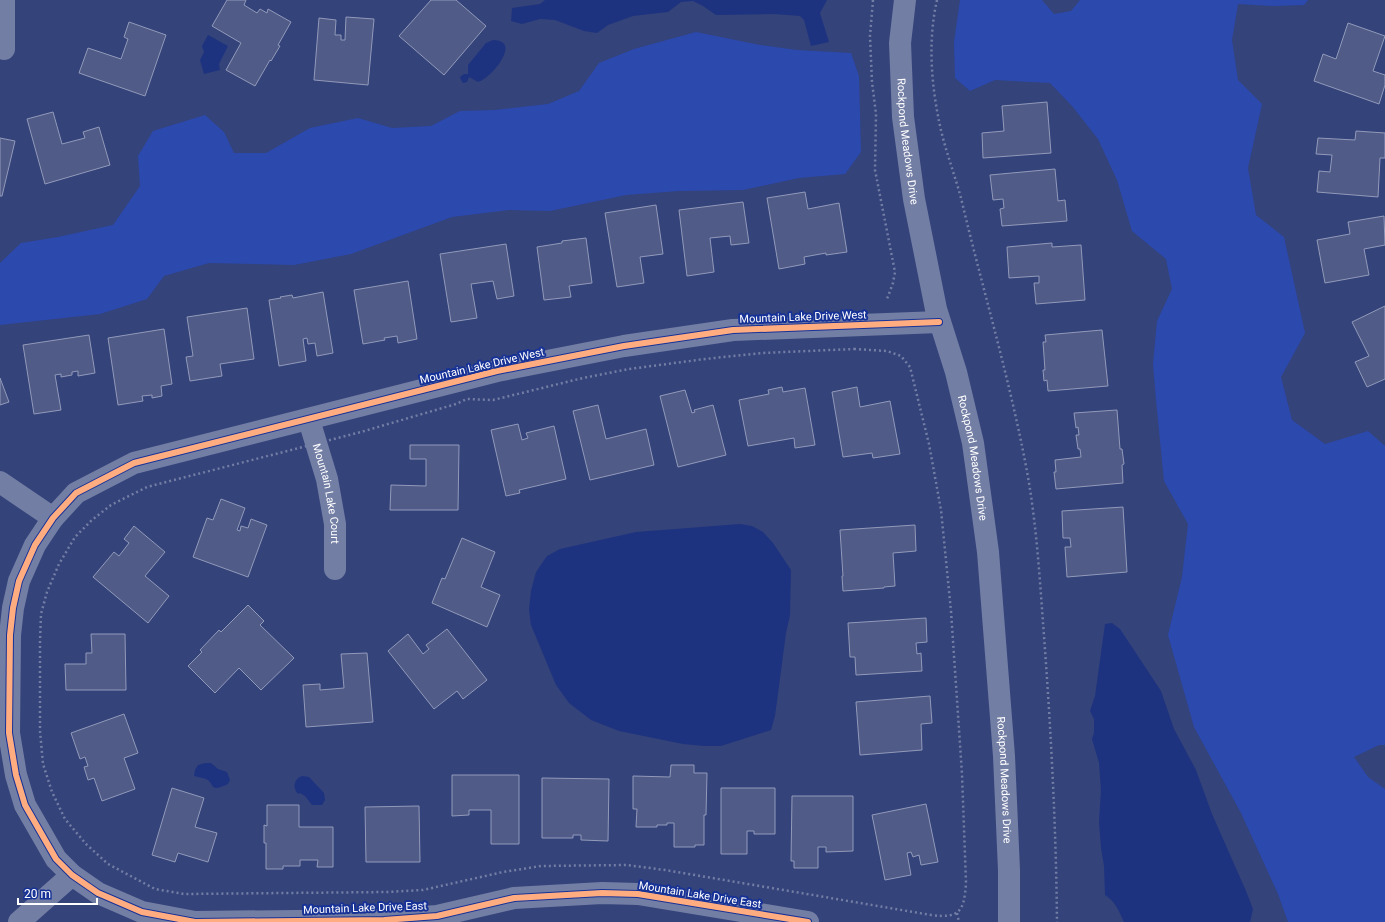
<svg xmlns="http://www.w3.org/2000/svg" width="1385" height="922" font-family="Roboto,sans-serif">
  <rect width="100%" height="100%" fill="#34437a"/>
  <path fill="#2c49ae" d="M 960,0 L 1042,0 L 1054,14 L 1071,11 L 1080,0 L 1308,0 L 1304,5 L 1274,6 L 1238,4 L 1232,40 L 1238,80 L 1262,104 L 1248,168 L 1256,215 L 1284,237 L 1305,333 L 1281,377 L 1292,420 L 1325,444 L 1368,431 L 1385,446 L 1385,745 L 1379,745 L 1354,757 L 1368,777 L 1385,789 L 1385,922 L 1288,922 L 1278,894 L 1241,813 L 1194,727 L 1168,635 L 1182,577 L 1188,524 L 1164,481 L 1156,400 L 1153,364 L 1157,321 L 1172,289 L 1166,259 L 1132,231 L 1117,180 L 1098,139 L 1072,106 L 1050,83 L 995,80 L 970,91 L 955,78 L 954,42 Z
    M 696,32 L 760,45 L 797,50 L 851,53 L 859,76 L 861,152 L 845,174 L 799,178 L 743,190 L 679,191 L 626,195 L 550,211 L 509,210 L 452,217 L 351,254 L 294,265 L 209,263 L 164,276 L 147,299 L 100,314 L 0,325 L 0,263 L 21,243 L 58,237 L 113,225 L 140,186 L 138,156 L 153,131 L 205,115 L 224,132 L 234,153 L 266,153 L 310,128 L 358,118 L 392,128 L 431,126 L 460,111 L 495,110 L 548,104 L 579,91 L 599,63 L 634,49 Z"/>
  <path fill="#1e337f" d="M 545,0 L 827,0 L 820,13 L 829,42 L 811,46 L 804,20 L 800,16 L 774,14 L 716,15 L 703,6 L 693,1 L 681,2 L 668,12 L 633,16 L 608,25 L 597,33 L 584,31 L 555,20 L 540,19 L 522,24 L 511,21 L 512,8 L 540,4 Z
    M 208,35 L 228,46 L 219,64 L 220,70 L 204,74 L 200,60 L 204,52 L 202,46 Z
    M 493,40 C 523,40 491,79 478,82 L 469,77 L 467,82 L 463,83 L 461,80 L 460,77 L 464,74 L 468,74 L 468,65 L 486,43 Z
    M 740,524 L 752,526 L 763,532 L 773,543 L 791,570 L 790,615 L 786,633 L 775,716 L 771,730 L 721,746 L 704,746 L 683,744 L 619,731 L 591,720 L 569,703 L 556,685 L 531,625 L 529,610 L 531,591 L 536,572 L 547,556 L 560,549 L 636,532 Z
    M 1112,623 L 1120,629 L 1161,691 L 1174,729 L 1196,770 L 1212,814 L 1246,891 L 1253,909 L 1250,922 L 1124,922 C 1119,911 1115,901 1105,895 L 1104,866 L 1101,848 L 1099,822 L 1101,790 L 1099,763 L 1092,739 L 1094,733 L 1094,719 L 1090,711 L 1095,696 L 1105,624 Z
    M 205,763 L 211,763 L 218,769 L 227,772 L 230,780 C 228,785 226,785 221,787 C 210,791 214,783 206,779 C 203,778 198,777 194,776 L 195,770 L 198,765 Z
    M 302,776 L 309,777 L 324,793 L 325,800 L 322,805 L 312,805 L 305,796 L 300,793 L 298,794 C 292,788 294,779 302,776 Z"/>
  <path fill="#505b87" stroke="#929aba" d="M 227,0 L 246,0 L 244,5 L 257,13 L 260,9 L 267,13 L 268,9 L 291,22 L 278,45 L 280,46 L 271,61 L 270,60 L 255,86 L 226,70 L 241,43 L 212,26 Z
    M 431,0 L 456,0 L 486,26 L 444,75 L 399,36 Z
    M 346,17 L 374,19 L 368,85 L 314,80 L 319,18 L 336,20 L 335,35 L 341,35 L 341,40 L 345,40 Z
    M 129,22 L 166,35 L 145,96 L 79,73 L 88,48 L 121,59 L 128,39 L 124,37 Z
    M 1348,23 L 1385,36 L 1373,71 L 1385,75 L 1385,85 L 1379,104 L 1314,81 L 1323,54 L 1336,59 Z
    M 1047,102 L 1051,153 L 983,158 L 982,133 L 1004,131 L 1002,106 Z
    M 53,112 L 62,144 L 85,138 L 83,132 L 99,127 L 110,165 L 45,184 L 27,119 Z
    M 1356,131 L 1385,133 L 1385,158 L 1380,158 L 1378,197 L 1317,192 L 1319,171 L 1330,172 L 1332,155 L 1316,154 L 1318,138 L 1355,140 Z
    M 0,138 L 15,141 L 2,196 L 0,196 Z
    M 1055,169 L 1058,201 L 1065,200 L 1067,221 L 1002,226 L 1000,209 L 1004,208 L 1003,199 L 993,200 L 990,175 Z
    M 805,192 L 808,209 L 839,203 L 847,252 L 826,255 L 826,253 L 804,257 L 805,264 L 779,269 L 767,198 Z
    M 743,202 L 749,243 L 731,245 L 730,236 L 710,238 L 714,272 L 687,276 L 679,210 Z
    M 656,205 L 663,254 L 640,257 L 644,283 L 617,287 L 605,213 Z
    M 1384,216 L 1385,245 L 1364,249 L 1369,275 L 1325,283 L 1317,240 L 1350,234 L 1348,222 Z
    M 586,238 L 592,283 L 569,286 L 571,297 L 544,300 L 537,247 L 562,243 L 562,241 Z
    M 1052,243 L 1052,247 L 1081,245 L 1085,300 L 1036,304 L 1034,283 L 1039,283 L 1039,276 L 1009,278 L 1007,247 Z
    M 506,244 L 514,296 L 497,299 L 493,281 L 471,284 L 477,318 L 451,322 L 440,254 Z
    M 408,281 L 417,339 L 398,343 L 397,336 L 384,338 L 385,340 L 363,344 L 354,290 Z
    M 323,292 L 333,353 L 317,356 L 315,343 L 308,344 L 307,338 L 303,339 L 306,361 L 279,366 L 269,300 L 281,298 L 280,297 L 292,295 L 293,298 Z
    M 1385,306 L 1385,379 L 1367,387 L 1355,362 L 1369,356 L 1352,322 Z
    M 247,308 L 254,359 L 220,364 L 222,376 L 190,381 L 186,357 L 193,356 L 187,317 Z
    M 164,329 L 172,384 L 161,386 L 162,396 L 152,398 L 152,395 L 142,396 L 143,401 L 118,405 L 108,338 Z
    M 1102,330 L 1108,386 L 1048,391 L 1047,380 L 1044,381 L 1043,370 L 1045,370 L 1043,342 L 1046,342 L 1045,335 Z
    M 89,335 L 95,373 L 78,376 L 78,371 L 72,372 L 72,375 L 61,377 L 61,374 L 55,375 L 61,410 L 34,414 L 23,345 Z
    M 0,378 L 9,402 L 0,405 Z
    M 782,387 L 783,392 L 805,388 L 815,445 L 795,448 L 794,438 L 748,446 L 739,400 L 769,394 L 768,390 Z
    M 857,387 L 860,407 L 890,401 L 900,454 L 873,458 L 872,453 L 843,457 L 832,392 Z
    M 685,390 L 692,413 L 695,412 L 694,410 L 713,405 L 726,455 L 678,467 L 660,396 Z
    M 598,405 L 606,439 L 646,429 L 654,465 L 590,480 L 573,411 Z
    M 1117,410 L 1120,449 L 1122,449 L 1124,464 L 1122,465 L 1123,483 L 1056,489 L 1054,472 L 1056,472 L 1055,460 L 1081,457 L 1080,449 L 1078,449 L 1076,435 L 1079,435 L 1078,427 L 1076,428 L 1074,413 Z
    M 518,424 L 522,440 L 528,438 L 526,433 L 554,426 L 566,479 L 519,490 L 520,493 L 506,496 L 491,430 Z
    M 410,445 L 459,445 L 458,510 L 390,510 L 391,485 L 426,486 L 426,459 L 410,459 Z
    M 221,499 L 245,508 L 237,530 L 240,531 L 241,526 L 248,528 L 251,519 L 267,525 L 248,577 L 193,557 L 207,518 L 213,520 Z
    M 1123,507 L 1127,572 L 1067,577 L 1065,547 L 1071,547 L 1070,538 L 1063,538 L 1062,511 Z
    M 915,525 L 916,551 L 893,553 L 895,586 L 884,587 L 884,588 L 843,591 L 842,576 L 843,576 L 840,530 Z
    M 134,526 L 165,552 L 145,576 L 169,596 L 148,623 L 93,577 L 114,552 L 119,556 L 129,543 L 124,539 Z
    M 462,538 L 495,552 L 481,587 L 500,595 L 487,627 L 432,603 L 442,578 L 445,579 Z
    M 248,605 L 264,621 L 260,625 L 294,658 L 261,690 L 239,668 L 215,693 L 188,666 L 202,652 L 200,650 L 219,630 L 221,632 Z
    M 926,618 L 927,642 L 916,643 L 917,654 L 921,653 L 922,671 L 856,675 L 855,657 L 850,657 L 848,623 Z
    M 447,629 L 487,680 L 463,699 L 457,691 L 434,709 L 388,651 L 408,634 L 423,654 L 429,649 L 426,645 Z
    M 91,634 L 125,634 L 126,690 L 66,690 L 65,664 L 86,664 L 86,653 L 92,653 Z
    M 367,653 L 373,722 L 306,727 L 303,685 L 320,684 L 320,690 L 344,688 L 341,654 Z
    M 930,696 L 932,723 L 921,724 L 922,750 L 860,755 L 856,702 Z
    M 124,714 L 138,753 L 124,758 L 135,789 L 102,801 L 94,778 L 88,780 L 84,767 L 88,766 L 85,757 L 80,759 L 71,733 Z
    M 671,765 L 694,765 L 694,773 L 707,773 L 706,815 L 704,815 L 704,845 L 695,845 L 695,847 L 674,847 L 674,823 L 667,823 L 667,825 L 657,825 L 657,827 L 636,827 L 637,809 L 633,809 L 633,776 L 670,777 Z
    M 452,775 L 519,775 L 519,844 L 491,844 L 491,810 L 469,810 L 469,815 L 452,816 Z
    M 542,778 L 609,779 L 608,841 L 581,840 L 581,835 L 573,835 L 573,838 L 542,838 Z
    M 172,788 L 204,798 L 195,827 L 217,833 L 208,862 L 178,853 L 175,862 L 152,855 Z
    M 721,788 L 775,788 L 775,834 L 754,834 L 754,831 L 747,831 L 747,854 L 721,854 Z
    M 792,796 L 853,796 L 853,851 L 826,852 L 826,847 L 818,847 L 818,868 L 794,868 L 794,861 L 791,861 Z
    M 926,804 L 938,862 L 921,865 L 919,855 L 913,857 L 911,852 L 907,853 L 911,875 L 885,880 L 872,815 Z
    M 267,805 L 299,805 L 299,827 L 333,827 L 333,867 L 317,867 L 318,860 L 300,860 L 300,866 L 283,866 L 283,869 L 266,869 L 266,843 L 264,843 L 264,825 L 267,826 Z
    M 419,806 L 420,862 L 366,862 L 365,807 Z"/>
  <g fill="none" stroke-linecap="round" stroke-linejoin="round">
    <path stroke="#737ea5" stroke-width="2.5" stroke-dasharray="2 3" stroke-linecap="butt" d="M 873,0 L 870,36 L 872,82 L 876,114 L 875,170 L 895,272 L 893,283 L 887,299
      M 937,0 C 928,39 931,82 939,121 C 944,147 954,172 961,198 C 983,291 1011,383 1028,477 C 1037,529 1040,583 1044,636 C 1051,731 1056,826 1057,922
      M 854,349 L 887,351 L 901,356 L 910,367 L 929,444 L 941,510 L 951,611 L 962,774 L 966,883 C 964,910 961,919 931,915 L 665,870 L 627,865 L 541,866 L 503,872 L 423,890 L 387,892 L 184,894 L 155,889 L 108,864 L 86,844 L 65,819 L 52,792 L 43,764 L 40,731 L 40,641 L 41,614 L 47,592 L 59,564 L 75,537 L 92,520 L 111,505 L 147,487 L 361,432 L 456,404 L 467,399 L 493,400 L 583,378 L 629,369 L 705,359 L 762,353 Z
      M 957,913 L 959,922"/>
    <g stroke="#737ea5" stroke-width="22">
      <path d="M 4,0 L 4,49"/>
      <path id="s1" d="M 905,0 L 900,43 L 903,117 L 914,199 L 936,309 L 956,372 L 973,443 L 988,552 L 1004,756 L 1009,870 L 1009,922"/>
      <path id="s2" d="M 309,420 L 327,479 L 335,524 L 335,569"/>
      <path d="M 0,482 L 53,518"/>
      <path d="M 19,922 L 72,875"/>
      <path d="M 808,922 L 638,894 L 602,893 L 514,898 L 437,916 L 384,920 L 195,922 L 142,912 L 98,893 L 72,875 L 56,859 L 25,805 L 16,775 L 9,733 L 10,635 L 13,608 L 19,581 L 35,545 L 53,518 L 76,493 L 134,463 L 497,371 L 624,346 L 733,330 L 939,322"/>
    </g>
    <g stroke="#173297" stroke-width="8">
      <path id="cycleway" d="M 808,922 L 638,894 L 602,893 L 514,898 L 437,916 L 384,920 L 195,922 L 142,912 L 98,893 L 72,875 L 56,859 L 25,805 L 16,775 L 9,733 L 10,635 L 13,608 L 19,581 L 35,545 L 53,518 L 76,493 L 134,463 L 497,371 L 624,346 L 733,330 L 939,322"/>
    </g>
    <use href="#cycleway" stroke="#ffac80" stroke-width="6"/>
  </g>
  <g text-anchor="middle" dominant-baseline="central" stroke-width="4" stroke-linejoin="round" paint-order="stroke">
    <g font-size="11" fill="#fff" stroke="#173297">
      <text stroke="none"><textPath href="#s1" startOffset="142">Rockpond Meadows Drive</textPath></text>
      <text transform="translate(803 317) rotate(-2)">Mountain Lake Drive West</text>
      <text transform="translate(482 366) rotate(-13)">Mountain Lake Drive West</text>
      <text stroke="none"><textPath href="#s1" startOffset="466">Rockpond Meadows Drive</textPath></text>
      <text stroke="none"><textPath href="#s2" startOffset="76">Mountain Lake Court</textPath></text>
      <text stroke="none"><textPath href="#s1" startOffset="790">Rockpond Meadows Drive</textPath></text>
      <text transform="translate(700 895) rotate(9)">Mountain Lake Drive East</text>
      <text transform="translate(365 908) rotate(-2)">Mountain Lake Drive East</text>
    </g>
  </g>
  <path d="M18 898v6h79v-6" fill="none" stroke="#ffffff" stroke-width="2"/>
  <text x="24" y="898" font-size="12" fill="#ffffff" stroke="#173297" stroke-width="3" paint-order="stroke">20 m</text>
</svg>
